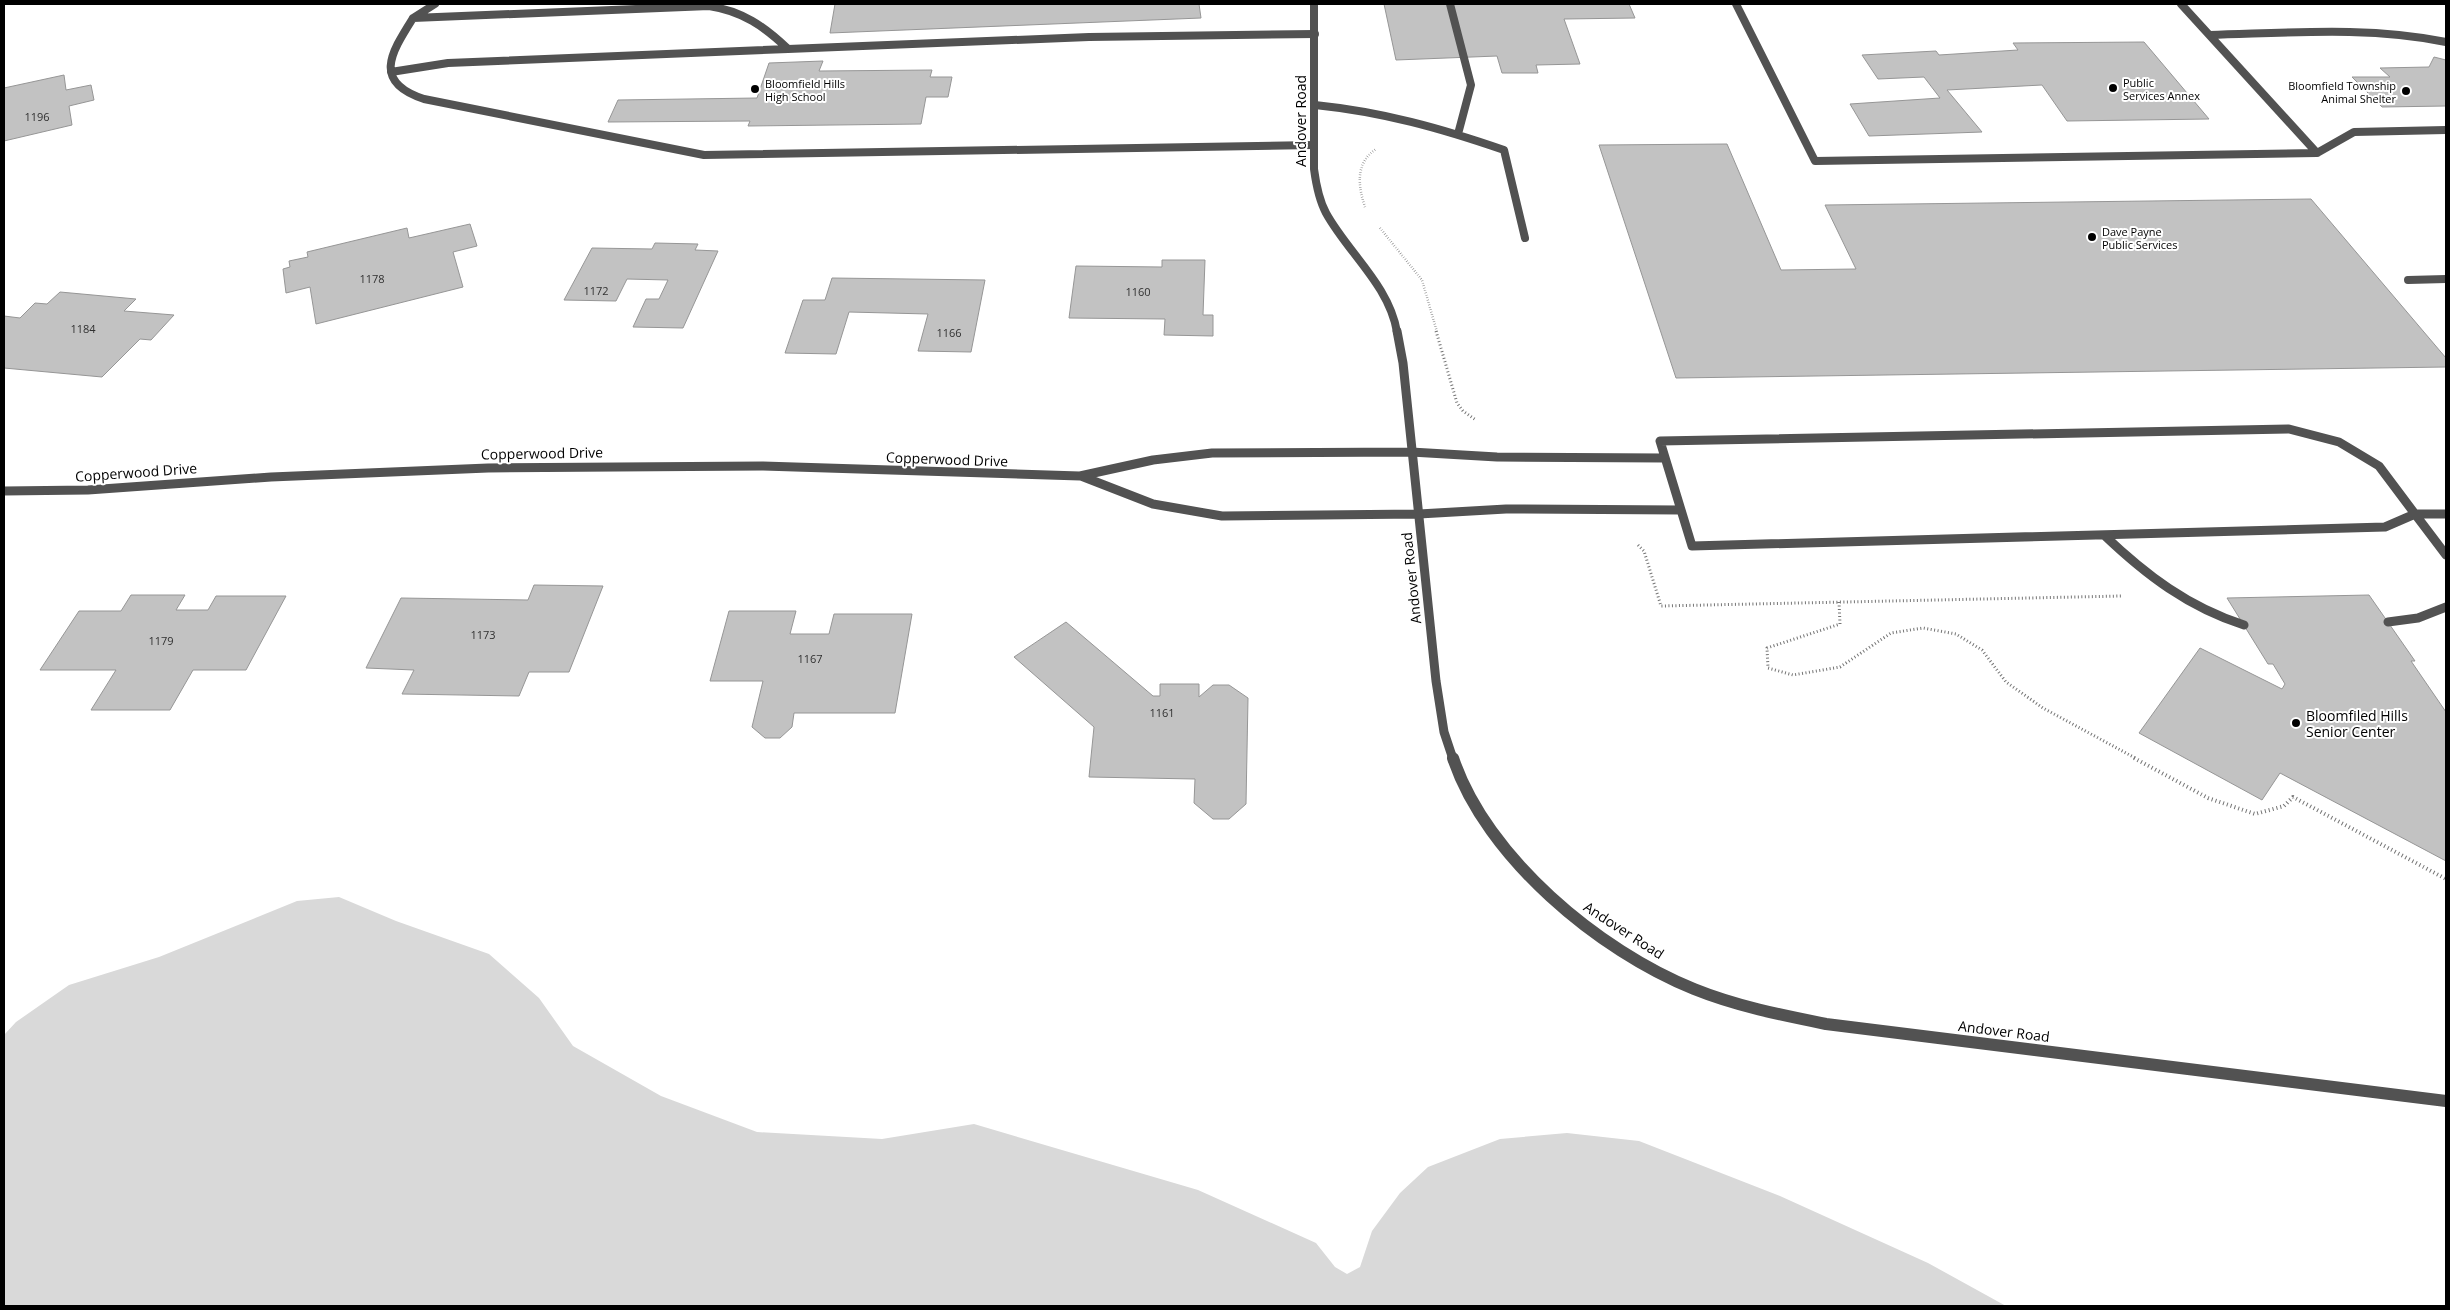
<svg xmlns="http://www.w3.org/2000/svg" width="2450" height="1310" font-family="'Open Sans',sans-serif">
  <rect width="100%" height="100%" fill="#fff"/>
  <path fill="#d9d9d9" d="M 339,897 L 396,921 L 489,954 L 539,998 L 573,1046 L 661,1096 L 757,1132 L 882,1139 L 974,1124 L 1198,1190 L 1316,1243 L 1335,1267 L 1347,1274 L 1360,1267 L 1372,1231 L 1400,1193 L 1428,1167 L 1500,1139 L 1567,1133 L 1639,1141 L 1780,1196 L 1928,1263 L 2006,1306 L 4,1306 L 4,1035 L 16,1022 L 69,985 L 159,957 L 297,901 Z"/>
  <path fill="#c2c2c2" stroke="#969696" d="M 835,4 L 1199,4 L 1201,18 L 830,33 Z
    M 1384,4 L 1629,4 L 1635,18 L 1564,19 L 1580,64 L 1536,65 L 1538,73 L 1502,73 L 1497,56 L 1396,60 Z
    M 2144,42 L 2209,119 L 2067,121 L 2042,85 L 1947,90 L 1982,132 L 1869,136 L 1850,104 L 1940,98 L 1924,77 L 1878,79 L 1862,55 L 1936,51 L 1939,55 L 2018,50 L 2013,43 Z
    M 2434,57 L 2446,60 L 2446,106 L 2382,107 L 2352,77 L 2390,77 L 2380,68 L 2429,67 Z
    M 823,61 L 819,71 L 932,70 L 930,77 L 952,77 L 948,97 L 926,97 L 921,124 L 748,126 L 750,121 L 608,122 L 618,100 L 757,98 L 769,63 Z
    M 64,75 L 66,90 L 91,85 L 94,100 L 69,106 L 72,125 L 4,141 L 4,88 Z
    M 1727,144 L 1781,270 L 1856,269 L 1825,205 L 2311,199 L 2446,358 L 2446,367 L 1676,378 L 1599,145 Z
    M 470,224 L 477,246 L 453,252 L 463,287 L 316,324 L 310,287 L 286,293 L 283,269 L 290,267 L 289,261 L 308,257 L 307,252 L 407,228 L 409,238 Z
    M 655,243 L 698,244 L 695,250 L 718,251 L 683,328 L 633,327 L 646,299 L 659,299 L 668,280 L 627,279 L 616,301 L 564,300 L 592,248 L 652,249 Z
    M 1162,260 L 1205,260 L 1203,315 L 1213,315 L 1213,336 L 1164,335 L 1165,319 L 1069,318 L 1076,266 L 1162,267 Z
    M 832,278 L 985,280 L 971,352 L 918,351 L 928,314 L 849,312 L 836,354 L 785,353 L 803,300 L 825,300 Z
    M 60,292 L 136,299 L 124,311 L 174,315 L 151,340 L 140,339 L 102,377 L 4,368 L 4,316 L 20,318 L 35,303 L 47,304 Z
    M 534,585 L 603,586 L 569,672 L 529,672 L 519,696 L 402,694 L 414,670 L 366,668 L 401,598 L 528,600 Z
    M 131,595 L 185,595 L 176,610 L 208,610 L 216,596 L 286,596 L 246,670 L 193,670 L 170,710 L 91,710 L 116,670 L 40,670 L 79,611 L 121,611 Z
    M 2369,595 L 2415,661 L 2411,661 L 2446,712 L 2446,861 L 2280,773 L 2262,800 L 2139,733 L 2200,648 L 2282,689 L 2285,684 L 2273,664 L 2268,664 L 2227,598 Z
    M 729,611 L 796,611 L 790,634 L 829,634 L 834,614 L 912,614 L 895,713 L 794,713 L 792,727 L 780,738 L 765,738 L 752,727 L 763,681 L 710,681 Z
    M 1066,622 L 1153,696 L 1160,696 L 1160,684 L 1199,684 L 1199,697 L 1213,685 L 1229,685 L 1248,698 L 1246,804 L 1229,819 L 1213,819 L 1194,803 L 1195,779 L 1089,777 L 1094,727 L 1014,657 Z"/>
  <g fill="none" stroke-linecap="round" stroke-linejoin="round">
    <path stroke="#747474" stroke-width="2.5" stroke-dasharray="0.5 2" stroke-linecap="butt" d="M 1365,207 C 1358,186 1355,163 1376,149
      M 1380,228 L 1422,280 L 1437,332"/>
    <path stroke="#747474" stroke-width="3" stroke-dasharray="1 2.5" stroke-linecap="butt" d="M 1436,331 L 1457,403 L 1463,411 L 1476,420
      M 1638,545 L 1644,551 L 1661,606 L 2121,596
      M 1839,602 L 1840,624 L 1767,648 L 1768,668 L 1793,675 L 1840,667 L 1891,633 L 1923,628 L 1956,634 L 1982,650 L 2006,682 L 2043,708 L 2137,759"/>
    <path stroke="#747474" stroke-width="4" stroke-dasharray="1 3" stroke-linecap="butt" d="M 2134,758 L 2208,798 L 2255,814 L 2284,806 L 2293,797 L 2446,879"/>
    <path stroke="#525252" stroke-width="8" d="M 1450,4 L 1471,85 L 1458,134
      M 1736,4 L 1815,161 L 2317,153
      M 2181,4 L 2317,153 L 2354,132 L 2446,130
      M 413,18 L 435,4
      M 2210,35 C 2289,33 2368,26 2446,42
      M 391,72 L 448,63 L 788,49
      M 1315,105 C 1383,112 1440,128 1504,150 L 1525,238
      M 1314,145 L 704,155 L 424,99 C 372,82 391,53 413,18 L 709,6 C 742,11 764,26 788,49 L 1089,37 L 1315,34
      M 2408,280 L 2446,279"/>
    <path stroke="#525252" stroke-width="9" d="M 2289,429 L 2339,442 L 2379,466 L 2415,514 L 2385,527 L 1692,546 L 1660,441 Z
      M 1411,452 L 1497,457 L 1664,458
      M 1419,514 L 1506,509 L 1680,510
      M 2415,514 L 2446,555
      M 2415,514 L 2446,514
      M 2104,535 C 2146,575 2188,607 2244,625
      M 2388,622 L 2418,618 L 2446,607"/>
    <path stroke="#525252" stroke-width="8" d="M 1314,4 L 1314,169 C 1316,184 1319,200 1326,213 C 1348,253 1389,285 1397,332"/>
    <path stroke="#525252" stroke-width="9" d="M 1397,331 L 1403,363 L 1436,681 L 1444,732 L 1453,759
      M 1081,476 L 1153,504 L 1222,516 L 1419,514
      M 4,491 L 88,490 L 271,477 L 488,468 L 763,466 L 1080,476 L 1153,460 L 1212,453 L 1411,452"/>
    <path stroke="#525252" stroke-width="12" d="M 1453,758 C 1486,857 1599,951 1694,989 C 1736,1006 1781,1015 1826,1024 L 2446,1101"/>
  </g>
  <g fill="#000" stroke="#fff" stroke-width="2">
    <circle cx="2113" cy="88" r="5"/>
    <circle cx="755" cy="89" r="5"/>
    <circle cx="2406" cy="91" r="5"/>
    <circle cx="2092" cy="237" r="5"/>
    <circle cx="2296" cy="723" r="5"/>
  </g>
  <g text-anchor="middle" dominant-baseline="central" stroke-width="4" stroke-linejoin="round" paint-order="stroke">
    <g font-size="11" fill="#000" stroke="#fff" text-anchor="start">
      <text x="2123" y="82">Public<tspan x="2123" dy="13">Services Annex</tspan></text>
      <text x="765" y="83">Bloomfield Hills<tspan x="765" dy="13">High School</tspan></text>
      <text x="2396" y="85" text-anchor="end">Bloomfield Township<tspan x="2396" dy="13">Animal Shelter</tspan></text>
      <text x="2102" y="231">Dave Payne<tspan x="2102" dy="13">Public Services</tspan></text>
    </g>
    <g font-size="11" fill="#303030">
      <text x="37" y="116">1196</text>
      <text x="372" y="278">1178</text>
      <text x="596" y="290">1172</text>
      <text x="1138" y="291">1160</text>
      <text x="83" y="328">1184</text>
      <text x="949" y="332">1166</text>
      <text x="483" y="634">1173</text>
      <text x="161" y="640">1179</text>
      <text x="810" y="658">1167</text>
      <text x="1162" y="712">1161</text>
    </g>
    <g font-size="14" fill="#000" stroke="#fff">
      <text transform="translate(1300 121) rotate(-90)">Andover Road</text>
      <text transform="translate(542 453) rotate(-1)">Copperwood Drive</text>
      <text transform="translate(947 459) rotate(2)">Copperwood Drive</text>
      <text transform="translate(136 472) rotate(-4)">Copperwood Drive</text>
      <text transform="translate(1411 578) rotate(-96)">Andover Road</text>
      <text transform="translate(1624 930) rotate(33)">Andover Road</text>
      <text transform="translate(2004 1031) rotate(7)">Andover Road</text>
    </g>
    <g font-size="14" fill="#000" stroke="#fff" text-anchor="start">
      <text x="2306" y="715">Bloomfiled Hills<tspan x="2306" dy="16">Senior Center</tspan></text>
    </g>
  </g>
  <rect width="2450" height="1310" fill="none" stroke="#000000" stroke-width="10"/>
</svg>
